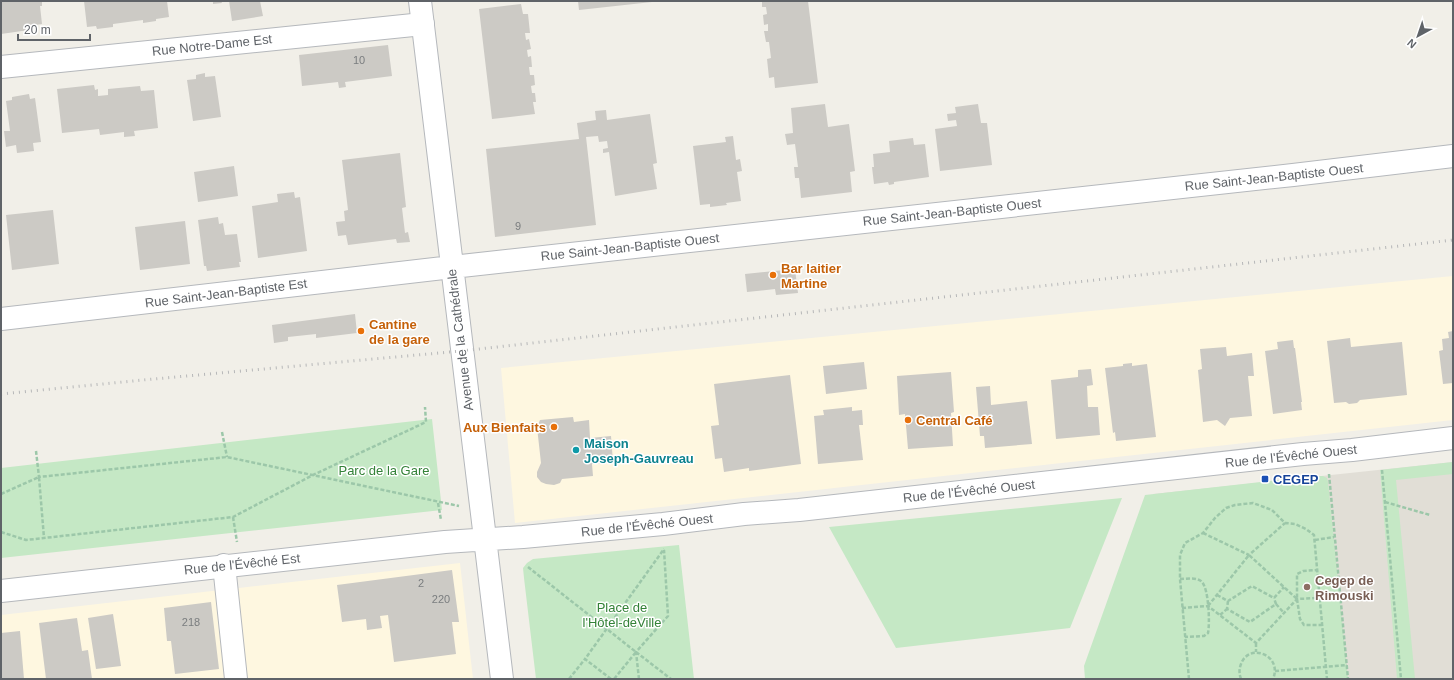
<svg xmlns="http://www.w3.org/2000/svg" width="1454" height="680" font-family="Arial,sans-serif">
  <rect width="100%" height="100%" fill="#f1efe8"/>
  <path fill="#fef7e0" d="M 1453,276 L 1453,420 L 515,523 L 501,368 Z
    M 460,563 L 473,679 L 1,679 L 1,615 Z"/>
  <path fill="#e1ded6" d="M 1453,462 L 1453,679 L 1168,679 L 1153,494 Z"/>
  <path fill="#c5e8c5" d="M 432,419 L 442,510 L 1,558 L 1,468 Z
    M 1453,462 L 1453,474 L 1396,480 L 1415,679 L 1397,679 L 1380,470 Z
    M 1314,476 L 1323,476 L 1327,478 L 1328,482 L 1348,679 L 1085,679 L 1084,666 L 1145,495 Z
    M 1122,498 L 1070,628 L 896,648 L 829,527 Z
    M 679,545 L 694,679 L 536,679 L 524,578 L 523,568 L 527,563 L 533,559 Z"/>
  <path fill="#cccac5" d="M 1,1 L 42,1 L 42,6 L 40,6 L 42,24 L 29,26 L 29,30 L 1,34 Z
    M 84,1 L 167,1 L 169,17 L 156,19 L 156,21 L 143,23 L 143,20 L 113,24 L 113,27 L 97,29 L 96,26 L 87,27 Z
    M 213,1 L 221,1 L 222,3 L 213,4 Z
    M 229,1 L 260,1 L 263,16 L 232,21 Z
    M 578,1 L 652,1 L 652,2 L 579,10 Z
    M 762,1 L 808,1 L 818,83 L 775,88 L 774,77 L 769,78 L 767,59 L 771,58 L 769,42 L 766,42 L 764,31 L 768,31 L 768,24 L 764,25 L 763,15 L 767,14 L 766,7 L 762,7 Z
    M 521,4 L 523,14 L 528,14 L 530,33 L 525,33 L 526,40 L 529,39 L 531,49 L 527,50 L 528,57 L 531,56 L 532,67 L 529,67 L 530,75 L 534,75 L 535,85 L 531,86 L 532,93 L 535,93 L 536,102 L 533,102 L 535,114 L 492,119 L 479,9 Z
    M 388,45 L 392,76 L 345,82 L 346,87 L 339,88 L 338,82 L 302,86 L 299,55 Z
    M 205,73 L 205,77 L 215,76 L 221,117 L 193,121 L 187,80 L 196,79 L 196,75 Z
    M 94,85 L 95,90 L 98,89 L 98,96 L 108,95 L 108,89 L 140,86 L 141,91 L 154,90 L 158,128 L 134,131 L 135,136 L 124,137 L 124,132 L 100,135 L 99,129 L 62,133 L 57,89 Z
    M 29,94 L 30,99 L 35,98 L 41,142 L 33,143 L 34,151 L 17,153 L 16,145 L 6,147 L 4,131 L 10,131 L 6,101 L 12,100 L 12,97 Z
    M 825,104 L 828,127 L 849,124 L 855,171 L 850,172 L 852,192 L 801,198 L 799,178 L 795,178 L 794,167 L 798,167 L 795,144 L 787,145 L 785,134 L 793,133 L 791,108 Z
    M 978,104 L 981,123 L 987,123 L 992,165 L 940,171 L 935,129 L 957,126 L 956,120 L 948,121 L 947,114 L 956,113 L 955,107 Z
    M 606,110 L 607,120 L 650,114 L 657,163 L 653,164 L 657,189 L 615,196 L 609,152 L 603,153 L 603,149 L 608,148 L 607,141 L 599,142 L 598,136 L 586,137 L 596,225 L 495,237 L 486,149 L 579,139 L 577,123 L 596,120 L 595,111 Z
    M 733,136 L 736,160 L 740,159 L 742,171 L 737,172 L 741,201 L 726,203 L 727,205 L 710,207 L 710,204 L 700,205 L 693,146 L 726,142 L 725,137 Z
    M 913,138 L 914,145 L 925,144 L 929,177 L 894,182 L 894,184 L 889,185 L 888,182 L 874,184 L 872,167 L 874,167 L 873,154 L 890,152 L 889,141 Z
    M 400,153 L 406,207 L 402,208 L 405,233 L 408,232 L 410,242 L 397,243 L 396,239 L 348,245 L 346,235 L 338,236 L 336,222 L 345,221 L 344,211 L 348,210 L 342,160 Z
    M 234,166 L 238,196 L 198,202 L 194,172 Z
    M 294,192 L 295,198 L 300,197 L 307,251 L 258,258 L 252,206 L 278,202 L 277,194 Z
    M 53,210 L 59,264 L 12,270 L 6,215 Z
    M 218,217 L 219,224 L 223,223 L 225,235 L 237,234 L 241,262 L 239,262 L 240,267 L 207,271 L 206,266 L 204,266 L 198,220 Z
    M 185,221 L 190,264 L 140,270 L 135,227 Z
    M 795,269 L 798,293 L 776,295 L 775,289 L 747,292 L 745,274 Z
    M 355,314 L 357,333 L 316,338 L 316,334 L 288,337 L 288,341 L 274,343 L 272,325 Z
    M 1453,331 L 1453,383 L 1443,384 L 1439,351 L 1443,350 L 1442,339 L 1449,338 L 1448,332 Z
    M 1350,338 L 1351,347 L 1402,342 L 1407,395 L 1360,400 L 1357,403 L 1349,404 L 1346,402 L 1334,403 L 1327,341 Z
    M 1293,340 L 1294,348 L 1295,348 L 1302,402 L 1301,402 L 1302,410 L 1273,414 L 1265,351 L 1278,349 L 1277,342 Z
    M 1226,347 L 1227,356 L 1252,353 L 1254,376 L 1248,376 L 1252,416 L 1230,418 L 1225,426 L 1217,420 L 1203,422 L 1198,370 L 1202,369 L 1200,349 Z
    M 864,362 L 867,389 L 826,394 L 823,366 Z
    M 1132,363 L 1132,366 L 1147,364 L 1156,437 L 1116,441 L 1115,432 L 1113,433 L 1105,368 L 1123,366 L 1123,364 Z
    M 1091,369 L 1093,385 L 1087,386 L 1088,407 L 1098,407 L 1100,435 L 1056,439 L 1051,380 L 1078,377 L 1078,370 Z
    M 951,372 L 954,412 L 951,413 L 953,446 L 908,449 L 905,414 L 899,415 L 897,376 Z
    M 790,375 L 801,464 L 749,471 L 749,468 L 724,472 L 722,458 L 715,459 L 711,426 L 719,425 L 714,384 Z
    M 990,386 L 991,405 L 1027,401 L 1032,444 L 985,448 L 984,436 L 980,436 L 976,387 Z
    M 852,407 L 852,411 L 862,410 L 863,425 L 859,425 L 863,460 L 818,464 L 814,416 L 824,415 L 823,410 Z
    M 573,417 L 574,422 L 589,420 L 590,438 L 611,436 L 613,462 L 592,464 L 593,476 L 562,479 L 560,483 L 554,485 L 546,484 L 541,482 L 537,477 L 537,472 L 541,463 L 537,427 L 540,420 Z
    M 452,570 L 459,622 L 452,622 L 456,654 L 394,662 L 388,615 L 380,616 L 382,628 L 367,630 L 366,619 L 342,622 L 337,585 Z
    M 211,602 L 219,669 L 175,674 L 171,641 L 167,641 L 164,608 Z
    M 113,614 L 121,666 L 96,669 L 88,618 Z
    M 77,618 L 82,651 L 88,650 L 92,679 L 46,679 L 39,623 Z
    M 20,631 L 24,679 L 1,679 L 1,633 Z"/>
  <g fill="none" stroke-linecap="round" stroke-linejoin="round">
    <g stroke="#b5b8bc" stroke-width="24">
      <path id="minor" d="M 1,67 L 423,24
        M 224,565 L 236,679"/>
    </g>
    <g stroke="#b5b8bc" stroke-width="24">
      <path id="tertiary" d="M 420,1 L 502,679
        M 1,319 L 452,267 L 1293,175 L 1453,156
        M 1,591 L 445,542 L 523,537 L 663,524 L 744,514 L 799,510 L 1303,454 L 1352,450 L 1453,438"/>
    </g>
    <path stroke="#9cc7a9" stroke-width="2.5" stroke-dasharray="4 2" stroke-linecap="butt" d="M 222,432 L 227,457
      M 36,451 L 39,477 L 227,457 L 459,506
      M 1382,470 L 1401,679
      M 1329,474 L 1348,679
      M 1,494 L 39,477 L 44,538
      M 1385,502 L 1430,515
      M 438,503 L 441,520
      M 233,517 L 237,542
      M 1,532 L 26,540 L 233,517 L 313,475 L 426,422 L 425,407
      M 1203,533 L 1249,555 L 1285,523
      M 1315,540 L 1334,537
      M 528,567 L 636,652 L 614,679
      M 1180,579 C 1187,579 1195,577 1201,581 C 1209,587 1210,624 1208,633 L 1204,636 L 1185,637
      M 1217,595 L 1228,601 L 1252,586 L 1274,598 L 1284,587
      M 1297,599 L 1300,619 L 1304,625 L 1322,625
      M 1228,601 L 1227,609 L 1250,622 L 1276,604 L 1274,598
      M 1276,604 L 1284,613
      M 1208,606 L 1249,555 L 1297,599 L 1297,574 L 1303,571 L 1318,570
      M 1182,608 L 1208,606 L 1256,643 L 1297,599 L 1339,597
      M 1220,615 L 1227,609
      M 1256,643 L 1256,652
      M 636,652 L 671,679
      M 1275,671 L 1347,665
      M 569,679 L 585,659
      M 611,679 L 585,659 L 664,549
      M 639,679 L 636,652 L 668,616 L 664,550
      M 1189,679 L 1180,579 L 1180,555 L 1185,543 L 1203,533 L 1215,518 L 1226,508 L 1235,505 L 1253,503 L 1272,510 L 1285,523 L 1295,524 L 1306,529 L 1314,535 L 1327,679
      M 1241,679 C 1239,674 1239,669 1241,664 C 1249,642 1283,655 1273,679"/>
    <use href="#minor" stroke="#fff" stroke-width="22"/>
    <use href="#tertiary" stroke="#fff" stroke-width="22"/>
    <path stroke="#b6b7b8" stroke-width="3" stroke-dasharray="1 5" stroke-linecap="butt" d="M 1,394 L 143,380 L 461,351 L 1453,240"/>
  </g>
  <g fill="#e8710a" stroke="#fff" stroke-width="1.5">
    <circle cx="773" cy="275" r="4"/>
    <circle cx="361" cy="331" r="4"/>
    <circle cx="908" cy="420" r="4"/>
    <circle cx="554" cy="427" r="4"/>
  </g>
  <circle fill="#0f9aa8" stroke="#fff" stroke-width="1.5" cx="576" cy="450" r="4"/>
  <rect fill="#1a4fb4" stroke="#fff" stroke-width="1.5" x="1261" y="475" width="8" height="8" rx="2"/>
  <circle fill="#8d6e63" stroke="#fff" stroke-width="1.5" cx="1307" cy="587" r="4"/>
  <g text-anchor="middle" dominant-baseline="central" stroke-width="3" stroke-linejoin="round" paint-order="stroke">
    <g font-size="11" fill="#7a7d7f">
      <text x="359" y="60">10</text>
      <text x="518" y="226">9</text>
      <text x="421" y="583">2</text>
      <text x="441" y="599">220</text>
      <text x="191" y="622">218</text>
    </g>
    <g font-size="13" fill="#5f6368" stroke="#fff">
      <text transform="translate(212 45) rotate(-6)">Rue Notre-Dame Est</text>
      <text transform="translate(1274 177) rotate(-6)">Rue Saint-Jean-Baptiste Ouest</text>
      <text transform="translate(952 212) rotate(-6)">Rue Saint-Jean-Baptiste Ouest</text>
      <text transform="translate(630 247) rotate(-6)">Rue Saint-Jean-Baptiste Ouest</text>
      <text transform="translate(226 293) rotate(-7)">Rue Saint-Jean-Baptiste Est</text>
      <text transform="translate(460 340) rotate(-97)">Avenue de la Cathédrale</text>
      <text transform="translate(1291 456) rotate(-6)">Rue de l'Évêché Ouest</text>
      <text transform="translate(969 491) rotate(-6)">Rue de l'Évêché Ouest</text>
      <text transform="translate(647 525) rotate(-6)">Rue de l'Évêché Ouest</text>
      <text transform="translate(242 564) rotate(-6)">Rue de l'Évêché Est</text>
    </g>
    <g font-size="13" font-weight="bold" fill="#c56008" stroke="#fff" text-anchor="start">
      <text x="781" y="268">Bar laitier<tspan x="781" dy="15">Martine</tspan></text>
      <text x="369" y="324">Cantine<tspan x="369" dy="15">de la gare</tspan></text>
      <text x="916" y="420">Central Café</text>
      <text x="546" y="427" text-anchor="end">Aux Bienfaits</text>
    </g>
    <g font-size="13" font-weight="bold" fill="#0d838f" stroke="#fff" text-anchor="start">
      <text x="584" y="443">Maison<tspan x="584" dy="15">Joseph-Gauvreau</tspan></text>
    </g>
    <g font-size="13" fill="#348238" stroke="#fff">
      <text x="384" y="470">Parc de la Gare</text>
      <text x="622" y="607">Place de<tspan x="622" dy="15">l'Hôtel-deVille</tspan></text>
    </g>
    <g font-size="13" font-weight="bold" fill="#164399" stroke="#fff" text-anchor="start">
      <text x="1273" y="479">CEGEP</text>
    </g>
    <g font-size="13" font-weight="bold" fill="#785e54" stroke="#fff" text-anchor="start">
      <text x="1315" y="580">Cegep de<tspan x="1315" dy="15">Rimouski</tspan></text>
    </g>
  </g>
  <rect width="1454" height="680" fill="none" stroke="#5f6368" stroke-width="4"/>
  <g transform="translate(1418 36) rotate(220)" stroke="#ffffff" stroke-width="3" paint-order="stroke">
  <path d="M0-3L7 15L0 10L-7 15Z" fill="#5f6368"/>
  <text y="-6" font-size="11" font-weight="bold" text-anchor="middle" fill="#5f6368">N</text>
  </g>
  <path d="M18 34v6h72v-6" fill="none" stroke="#5f6368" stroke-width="2"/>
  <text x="24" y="34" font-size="12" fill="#5f6368" stroke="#ffffff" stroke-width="3" paint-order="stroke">20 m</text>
</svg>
